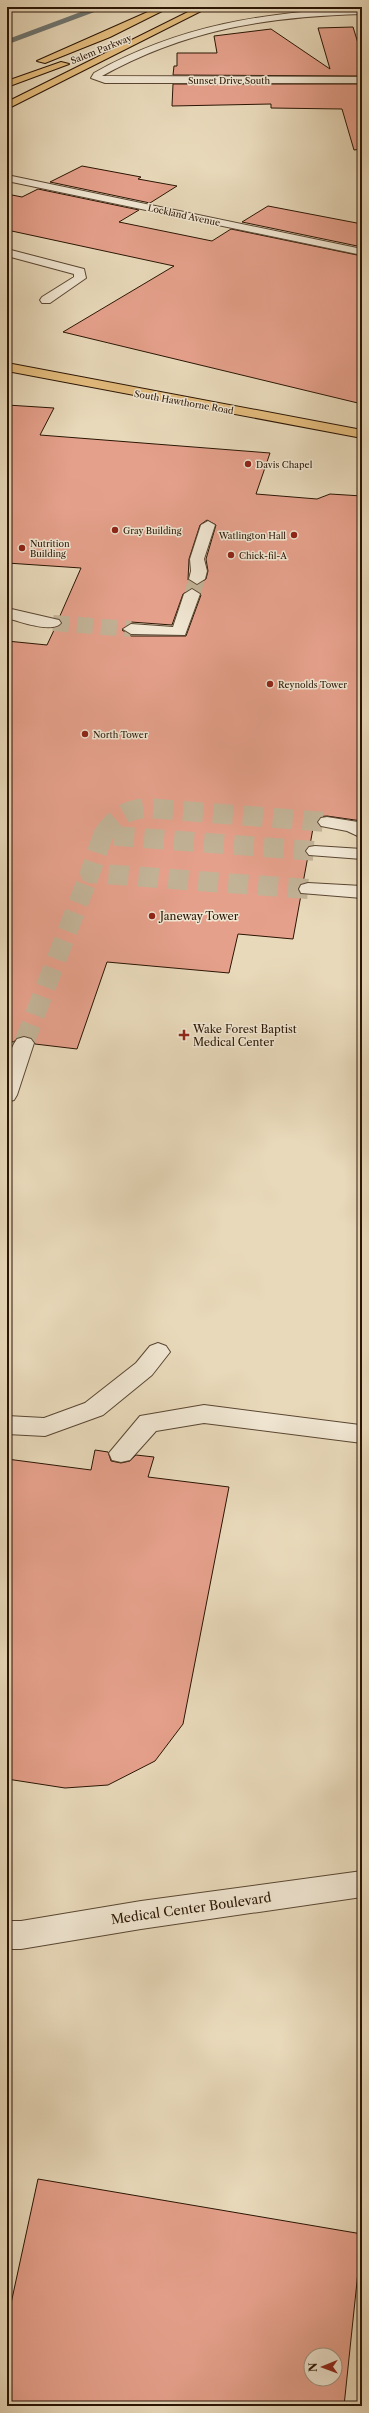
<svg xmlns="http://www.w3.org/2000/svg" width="369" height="2413" font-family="'Libre Caslon Text',serif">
  <rect width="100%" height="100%" fill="#e8d9ba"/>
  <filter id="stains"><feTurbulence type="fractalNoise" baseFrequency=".005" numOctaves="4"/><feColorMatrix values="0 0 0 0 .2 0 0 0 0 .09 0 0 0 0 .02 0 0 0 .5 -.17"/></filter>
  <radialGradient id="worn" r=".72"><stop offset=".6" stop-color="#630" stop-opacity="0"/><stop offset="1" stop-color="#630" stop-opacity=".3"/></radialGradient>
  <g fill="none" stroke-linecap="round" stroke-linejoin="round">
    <path stroke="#6e7672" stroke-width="5" d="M 7,42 L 101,7"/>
  </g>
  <path fill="#e5a08b" stroke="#2a1504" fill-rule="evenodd" d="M 353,27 L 362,56 L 362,76 L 173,75 L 174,66 L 177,66 L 177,53 L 217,53 L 214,36 L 271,29 L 330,69 L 318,28 Z
    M 173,84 L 362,84 L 362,149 L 354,150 L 342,109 L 271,108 L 271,104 L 172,106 Z
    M 82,166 L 141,177 L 138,179 L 177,186 L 150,203 L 50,182 Z
    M 38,189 L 139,210 L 119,222 L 212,241 L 231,229 L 362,256 L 362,404 L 63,332 L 174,266 L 7,230 L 7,194 L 22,197 Z
    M 268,206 L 362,224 L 362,247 L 242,222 Z
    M 7,405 L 54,408 L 40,435 L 270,453 L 256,494 L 317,499 L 330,494 L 362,496 L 362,821 L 327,816 L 315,817 L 310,845 L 304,851 L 308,856 L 303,883 L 298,888 L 301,895 L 293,939 L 238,934 L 229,973 L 107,962 L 77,1049 L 35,1044 L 32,1038 L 24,1036 L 17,1038 L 14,1042 L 7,1041 L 7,641 L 47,645 L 55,628 L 62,623 L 59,618 L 81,568 L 7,563 ZM 207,520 L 216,525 L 206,559 L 208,571 L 206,579 L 196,585 L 188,580 L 189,559 L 200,525 ZM 193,588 L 201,595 L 186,636 L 131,636 L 122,630 L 131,622 L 172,625 L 183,594 Z
    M 95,1450 L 108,1452 L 111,1461 L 121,1463 L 130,1461 L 136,1455 L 154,1457 L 148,1477 L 229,1487 L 183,1724 L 155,1761 L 108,1785 L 65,1788 L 7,1779 L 7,1459 L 91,1470 Z
    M 38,2179 L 362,2234 L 344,2406 L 7,2406 L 7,2322 ZM 311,2355 L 335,2355 L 335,2379 L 311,2379 Z"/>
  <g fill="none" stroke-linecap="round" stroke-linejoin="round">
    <path stroke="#c2b296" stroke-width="16" stroke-dasharray="16 8" stroke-linecap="butt" d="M 192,594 L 197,579
      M 53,623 L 131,629"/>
    <path stroke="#c2b296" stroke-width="20" stroke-dasharray="20 10" stroke-linecap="butt" d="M 103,835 C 115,818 125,810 146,808 L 327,822
      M 308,889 L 90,873 L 103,835 L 315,851
      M 24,1043 L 90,873"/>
    <g stroke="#5a4632" stroke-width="2">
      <path id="minor" d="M 362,8 L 362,14 C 266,17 187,29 102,76 L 362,77 L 362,83 L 105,83 L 91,78 L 94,73 C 180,25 265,12 362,8 Z
        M 7,175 L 362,249 L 362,255 L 7,181 Z
        M 7,249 L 84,269 L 86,278 L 50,303 L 42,303 L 40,300 L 42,297 L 74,277 L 74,274 L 7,256 Z
        M 208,521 L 215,525 L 204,559 L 207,571 L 205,579 L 197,584 L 189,579 L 191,571 L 190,559 L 201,525 Z
        M 192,589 L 200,594 L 185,635 L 131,634 L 123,629 L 131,624 L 173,627 L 184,594 Z
        M 7,608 L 59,620 L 61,623 C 53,634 18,621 7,618 Z
        M 327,817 L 358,822 L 362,825 L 362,838 L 347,831 L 321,826 L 318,822 L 321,818 Z
        M 315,846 L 362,849 L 362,859 L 309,855 L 306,851 L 309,847 Z
        M 308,883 L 362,886 L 362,898 L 301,893 L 299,889 L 301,885 Z
        M 24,1037 L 31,1039 L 34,1043 L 17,1095 L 14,1100 L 7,1102 C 7,1080 4,1057 17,1039 Z
        M 158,1343 L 166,1346 L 170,1352 L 152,1375 L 103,1415 L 45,1436 L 7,1434 L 7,1416 L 44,1418 L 85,1403 L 136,1363 L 150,1346 Z
        M 204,1405 L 360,1425 L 362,1425 L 362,1443 L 204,1423 L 156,1431 L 130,1460 L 121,1462 L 112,1460 L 109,1453 L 140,1416 Z
        M 362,1871 L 362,1897 L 141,1929 L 21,1949 L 7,1949 L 7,1921 L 21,1921 L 141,1901 Z"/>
    </g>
    <g stroke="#2a1504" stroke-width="2">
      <path id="major" d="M 7,363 L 362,430 L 362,438 L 7,371 Z"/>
    </g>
    <g stroke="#2a1504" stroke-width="2">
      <path id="highway" d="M 159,7 L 170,7 L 110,37 L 45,63 L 37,61 Z
        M 198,7 L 209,7 L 7,109 L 7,102 Z
        M 61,62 L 69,64 L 7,87 L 7,81 Z"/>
    </g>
    <use href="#minor" fill="#f0e6d2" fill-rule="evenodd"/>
    <use href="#major" fill="#e4bc7d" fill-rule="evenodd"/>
    <use href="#highway" fill="#e4bc7d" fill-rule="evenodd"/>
  </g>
  <g fill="#8f2418" stroke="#f0e6d2" stroke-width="1.5">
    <circle cx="248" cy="464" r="4"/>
    <circle cx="115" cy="530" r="4"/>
    <circle cx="294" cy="535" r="4"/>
    <circle cx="22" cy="548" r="4"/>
    <circle cx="231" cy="555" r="4"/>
    <circle cx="270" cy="684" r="4"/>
    <circle cx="85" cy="734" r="4"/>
    <circle cx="152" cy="916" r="4"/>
    <path d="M182 1029h4v4h4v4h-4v4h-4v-4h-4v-4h4z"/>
  </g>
  <g text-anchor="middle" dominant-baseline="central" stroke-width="3" stroke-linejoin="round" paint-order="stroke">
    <g font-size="9" fill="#2a1504" stroke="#f0e6d2">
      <text transform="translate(101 49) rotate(-22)">Salem Parkway</text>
      <text x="229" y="80">Sunset Drive South</text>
      <text transform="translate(184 215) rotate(12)">Lockland Avenue</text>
      <text transform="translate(184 402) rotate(10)">South Hawthorne Road</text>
    </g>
    <g font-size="9" fill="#2a1504" stroke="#f0e6d2" text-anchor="start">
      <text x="256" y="464">Davis Chapel</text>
      <text x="123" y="530">Gray Building</text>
      <text x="286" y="535" text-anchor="end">Watlington Hall</text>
      <text x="30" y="543">Nutrition<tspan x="30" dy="10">Building</tspan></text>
      <text x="239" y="555">Chick-fil-A</text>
      <text x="278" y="684">Reynolds Tower</text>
      <text x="93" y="734">North Tower</text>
    </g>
    <g font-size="11" fill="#2a1504" stroke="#f0e6d2" text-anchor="start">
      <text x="160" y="916">Janeway Tower</text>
      <text x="193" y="1029">Wake Forest Baptist<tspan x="193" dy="13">Medical Center</tspan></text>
    </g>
    <g font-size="13" fill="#2a1504" stroke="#f0e6d2">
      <text transform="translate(191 1908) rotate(-8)">Medical Center Boulevard</text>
    </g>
  </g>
  <rect width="369" height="2413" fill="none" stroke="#e8d9ba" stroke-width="24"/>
  <rect x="8" y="8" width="353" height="2397" fill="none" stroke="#2a1504" stroke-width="2"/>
  <rect x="12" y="12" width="345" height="2389" fill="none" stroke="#2a1504"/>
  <g transform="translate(323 2367) rotate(269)"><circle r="19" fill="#f0e6d2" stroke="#a19280"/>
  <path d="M0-3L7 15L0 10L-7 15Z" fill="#8f2418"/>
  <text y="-6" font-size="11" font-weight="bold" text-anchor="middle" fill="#2a1504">N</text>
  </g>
  <rect width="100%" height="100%" filter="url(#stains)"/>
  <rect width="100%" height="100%" fill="url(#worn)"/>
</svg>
